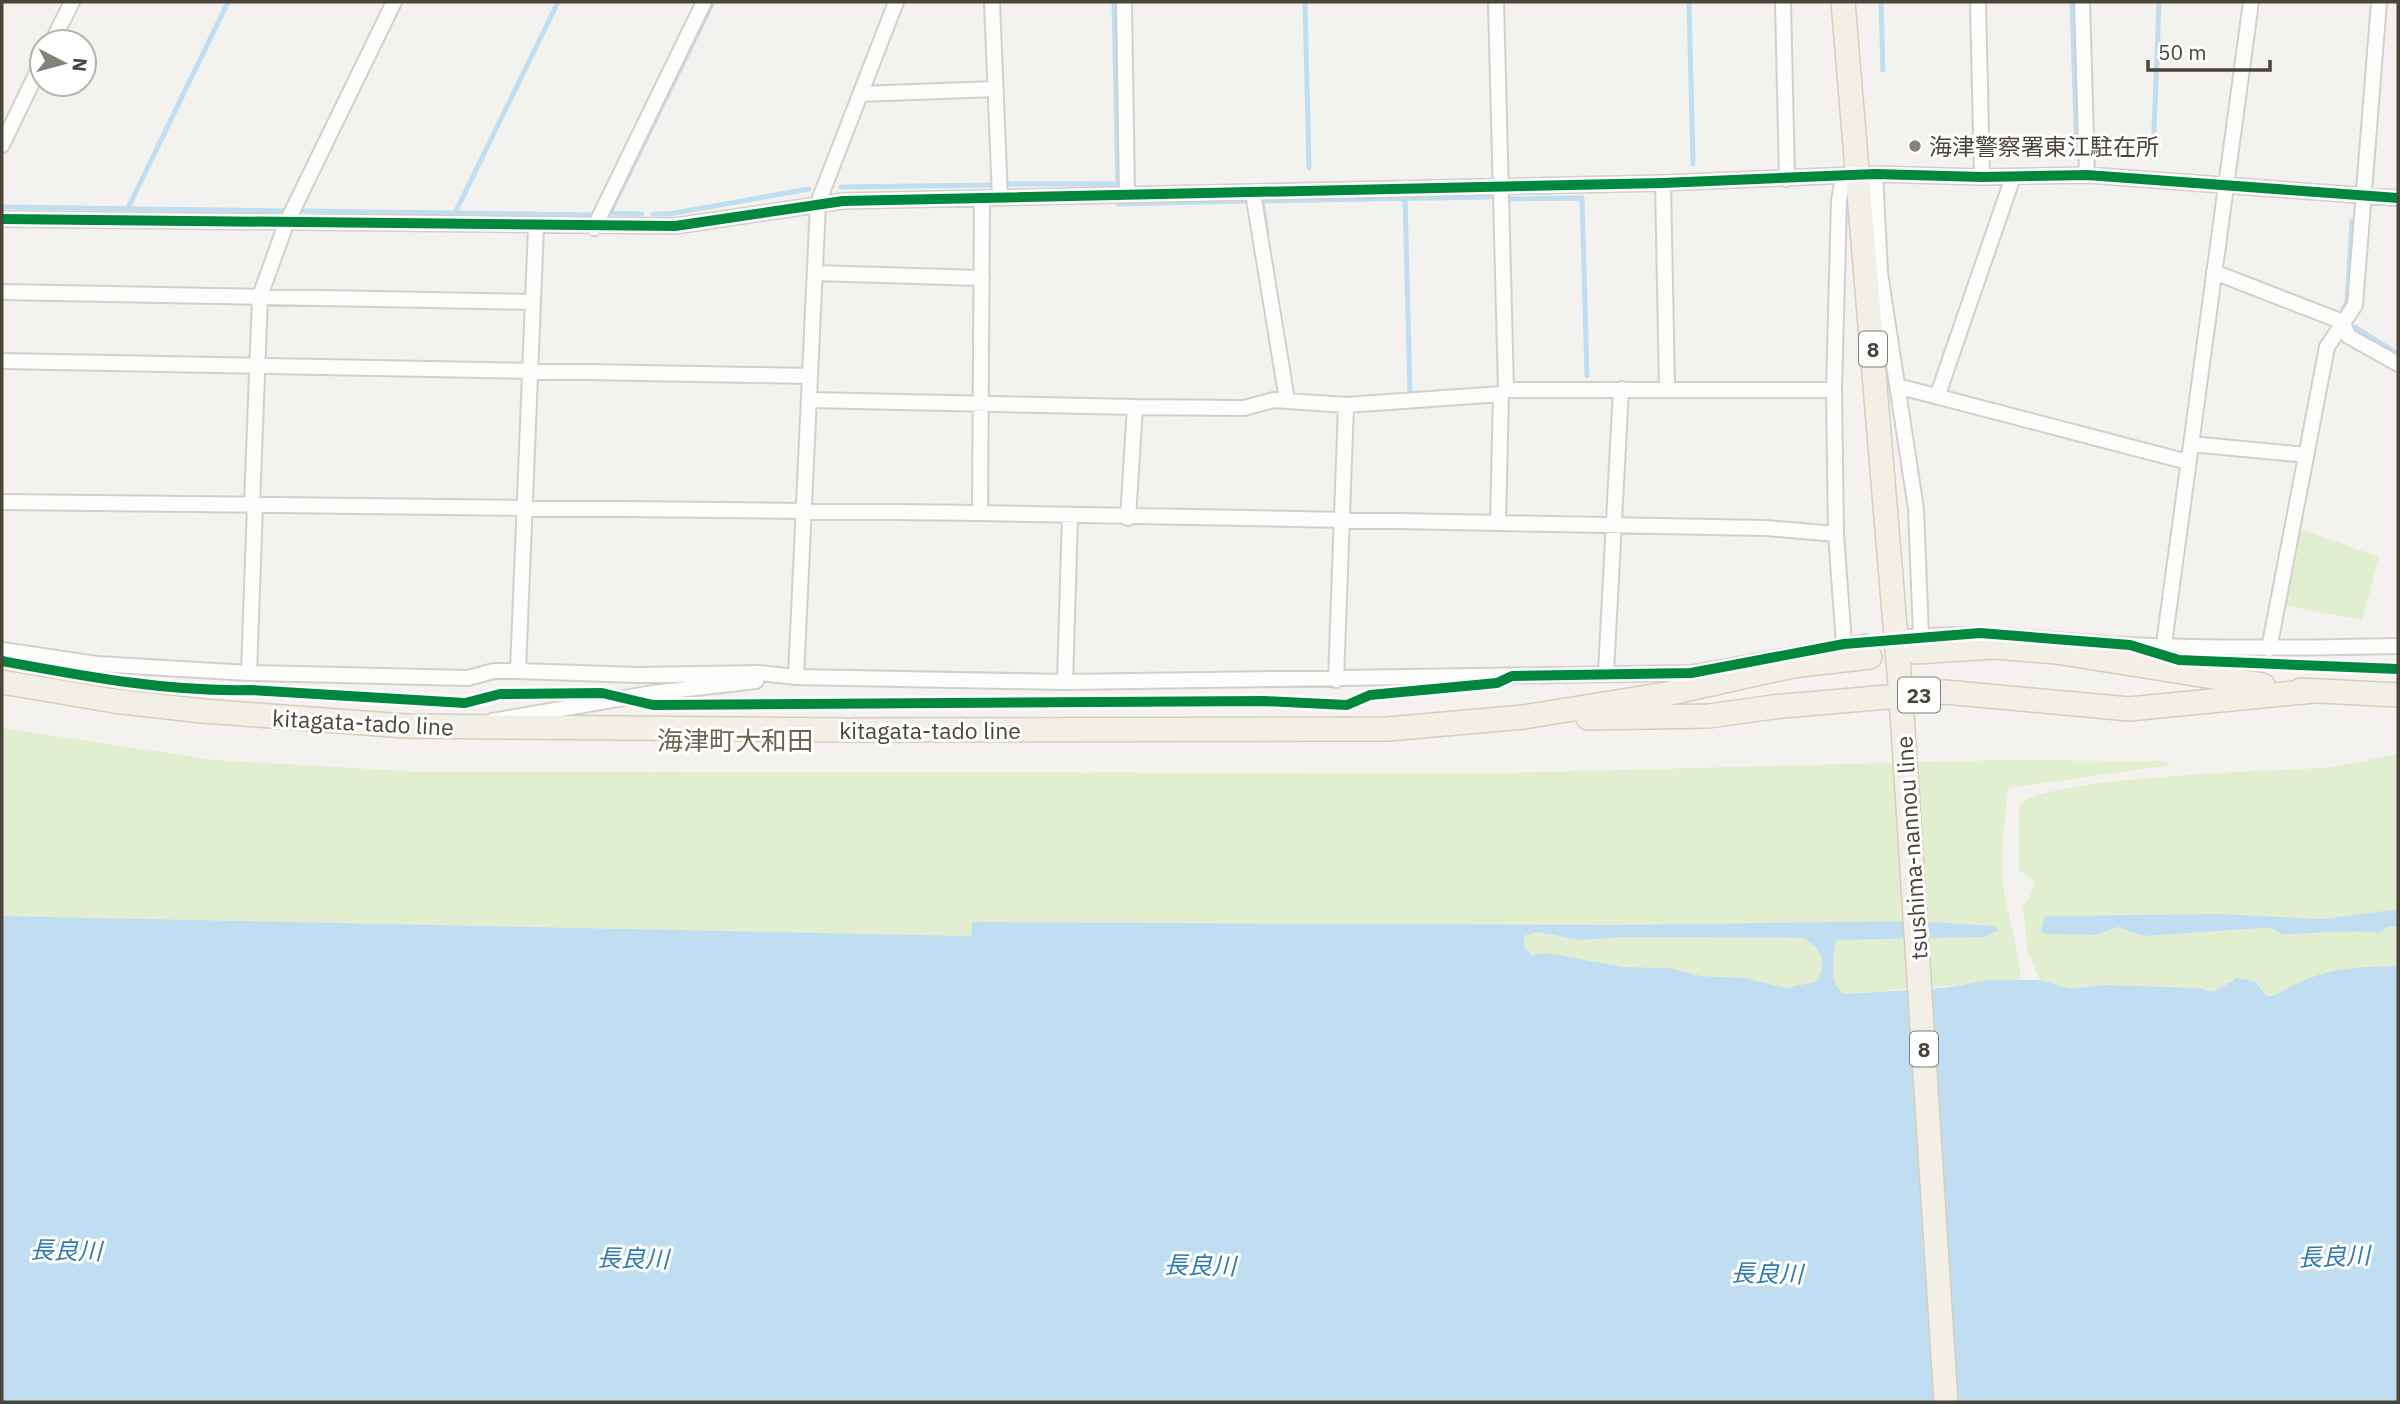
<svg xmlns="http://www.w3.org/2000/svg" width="2400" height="1404" font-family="'IBM Plex Sans','Noto Sans JP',sans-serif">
  <rect width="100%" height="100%" fill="#f4f2ee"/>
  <path fill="#e1eecf" d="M 2297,528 L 2379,557 L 2362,620 L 2282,605 Z
    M 2,728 L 214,760 L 421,772 L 1503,773 L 1999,760 L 2161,761 L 2172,765 L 2009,788 C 2004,811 2000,867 2004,890 C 2009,921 2019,949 2021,980 L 1845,994 C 1826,984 1834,960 1835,942 L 1839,940 L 1985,937 L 1998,929 L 1994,926 L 1917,921 L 1615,925 L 973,922 L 972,936 L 2,916 Z
    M 2398,754 L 2398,912 L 2323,919 L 2218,914 L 2045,916 L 2041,930 L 2045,934 L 2094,935 L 2118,927 L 2144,936 L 2263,928 L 2274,929 L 2281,934 C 2321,933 2358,931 2398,925 L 2398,966 C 2348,967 2317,971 2273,996 L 2267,996 L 2258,984 L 2233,979 L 2213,992 L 2199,988 L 2103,985 L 2070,989 L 2040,980 L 2028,953 L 2023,905 L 2030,897 L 2035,881 L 2019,870 L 2019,806 C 2039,777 2274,771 2319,768 C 2344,767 2372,758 2398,754 Z
    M 1537,932 L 1580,940 L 1626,937 L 1804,938 C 1822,950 1826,959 1818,981 L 1787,988 L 1744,978 L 1701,976 L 1668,968 L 1624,967 L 1546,953 L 1532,955 L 1525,949 L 1524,936 Z"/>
  <path fill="#c0ddf1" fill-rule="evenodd" d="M 2393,910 L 2398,912 L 2398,926 L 2388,927 L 2378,933 C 2346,929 2314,934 2281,934 L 2274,929 L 2263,928 L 2144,936 L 2118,927 L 2094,935 L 2045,934 L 2041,930 L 2045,916 L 2218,914 L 2323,919 Z
    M 2,916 L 971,936 L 972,922 L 1615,925 L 1917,921 L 1994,926 L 1999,930 L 1985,937 L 1839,940 L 1835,942 C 1834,960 1827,984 1845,994 L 1944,988 L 1990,980 L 2040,980 L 2070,989 L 2103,985 L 2199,988 L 2213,992 L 2237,978 L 2254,981 L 2267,996 L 2273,996 C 2321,969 2343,967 2398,966 L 2398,1402 L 2,1402 ZM 1537,932 L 1580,940 L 1626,937 L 1804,938 C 1822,950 1826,959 1818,981 L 1787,988 L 1744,978 L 1701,976 L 1668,968 L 1624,967 L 1546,953 L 1532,955 L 1525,949 L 1524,936 Z"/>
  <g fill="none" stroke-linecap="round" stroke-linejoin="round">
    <path stroke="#c0ddf1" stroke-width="5" d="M 1114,2 L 1118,188
      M 1305,2 L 1309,168
      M 1689,2 L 1693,164
      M 1881,2 L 1883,70
      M 2072,2 L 2077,152
      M 2153,158 L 2159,2
      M 1006,184 L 1118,184
      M 841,187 L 991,185
      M 1405,198 L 1410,393
      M 1509,199 L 1582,198 L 1587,376
      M 1118,201 L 1118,204 L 1246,201
      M 2,207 L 283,211
      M 128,208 L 228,2
      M 302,211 L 594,215
      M 456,211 L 558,2
      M 642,214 L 610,213 L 713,2
      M 653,214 L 669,214 L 809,189
      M 1267,235 L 1262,201 L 1490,197
      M 2343,309 L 2347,302 L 2352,221
      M 2355,327 L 2398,354"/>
    <path stroke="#d2cfca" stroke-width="14" stroke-dasharray="14 7" stroke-linecap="butt" d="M 1866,642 L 1899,638"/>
    <g stroke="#d2d0cb" stroke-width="18">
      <path id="street" d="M 992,2 L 1000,198
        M 1124,2 L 1127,195
        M 1496,2 L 1506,390 L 1501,394 L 1498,522
        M 1783,2 L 1787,179
        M 1978,2 L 1982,177
        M 2082,2 L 2087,175
        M 52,42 L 72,2
        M 860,94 L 995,89
        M 2,145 L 42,62
        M 1875,174 L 1880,273 L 1916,509 L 1921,636
        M 1843,177 L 1839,201 L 1834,390 L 1836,534 L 1844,644
        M 1663,183 L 1667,388
        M 1253,193 L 1287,400
        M 2,219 L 675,226 L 843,201 L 1663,183 L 1875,174 L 1982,177 L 2087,175 L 2398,198
        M 594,228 L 704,2
        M 2214,272 L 2343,322 L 2348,336 L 2398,364
        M 815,273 L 982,278
        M 2,292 L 533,302
        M 2,361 L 810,376
        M 1897,386 L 2188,462
        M 1506,390 L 1834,390
        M 1937,397 L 2013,177
        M 809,400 L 1135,407
        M 2191,444 L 2306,455
        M 2,502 L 980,513 L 1766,528 L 1836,534
        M 252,505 L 260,296 L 286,224 L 394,2
        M 980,513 L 982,198
        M 1128,518 L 1135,407 L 1244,408 L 1274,400 L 1346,405 L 1501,394
        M 1899,638 C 1976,630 2050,641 2127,645 C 2217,649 2308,648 2398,646
        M 2164,644 L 2251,2
        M 2269,649 L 2327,347 L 2355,305 L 2379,2
        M 2,650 L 97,664 L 249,673 L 468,678 L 494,671 L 518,671 L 639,675 L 759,673 L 796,677 L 1065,682 L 1691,673 L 1866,642
        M 518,671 L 536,227
        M 1606,672 L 1621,389
        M 249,673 L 255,505
        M 796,677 L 818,203 L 896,2
        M 1336,680 L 1346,405
        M 1065,682 L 1070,516
        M 492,721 L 653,693 L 756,681"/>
    </g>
    <g stroke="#d6cebb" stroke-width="26">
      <path id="primary" d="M 1843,2 L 1901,697 L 1946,1402
        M 1916,652 L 1994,647 L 2056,652 L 2263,685
        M 2,682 L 114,701 L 203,711 L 405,726 L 844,730 L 1388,729 L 1524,717 L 1666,694 L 1792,666 L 1870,657
        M 2301,690 L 2398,695
        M 1588,718 L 1709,716 L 1773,707 L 1945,692 L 2129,709 L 2314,691"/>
    </g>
    <use href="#street" stroke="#fdfdfc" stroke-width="14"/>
    <use href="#primary" stroke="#f2efe6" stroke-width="23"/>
    <g stroke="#fff" stroke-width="15">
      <path id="cycleway" d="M 2,219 L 675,226 L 843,201 L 1663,183 L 1875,174 L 1982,177 L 2087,175 L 2398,198
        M 2,661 C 83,676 167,692 250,690 L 465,703 L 500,694 L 602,693 L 653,705 L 1264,701 L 1347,705 L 1370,695 L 1497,683 L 1512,676 L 1691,673 L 1844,644 L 1980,633 L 2130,645 L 2179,660 L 2398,669"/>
    </g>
    <use href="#cycleway" stroke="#00873e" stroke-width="10"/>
  </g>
  <circle fill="#868178" stroke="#fff" stroke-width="2.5" cx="1915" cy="146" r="7"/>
  <g text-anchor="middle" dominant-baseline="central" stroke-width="6" stroke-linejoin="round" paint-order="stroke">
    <g fill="#fff" stroke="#817c74" stroke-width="2">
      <rect x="1859" y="331.5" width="28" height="35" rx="5"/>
      <rect x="1898" y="677.5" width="42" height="35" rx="5"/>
      <rect x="1910" y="1031.5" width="28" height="35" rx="5"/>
    </g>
    <g font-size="21" font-weight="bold" fill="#4b4439">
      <text x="1873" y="349">8</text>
      <text x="1919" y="695">23</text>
      <text x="1924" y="1049">8</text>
    </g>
    <g font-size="23" fill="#4b4439" stroke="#fff" text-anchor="start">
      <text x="1929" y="146">海津警察署東江駐在所</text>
    </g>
    <g font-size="23" fill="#4b4439" stroke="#fff">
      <text transform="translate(363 722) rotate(3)">kitagata-tado line</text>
      <text x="930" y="730">kitagata-tado line</text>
      <text transform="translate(1911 848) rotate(-94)">tsushima-nannou line</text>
    </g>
    <g font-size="24" font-style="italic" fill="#2e7ab2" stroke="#fff">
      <text transform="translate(66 1250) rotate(1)">長良川</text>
      <text transform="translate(2334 1256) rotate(-2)">長良川</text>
      <text transform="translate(633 1258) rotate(1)">長良川</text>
      <text transform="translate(1200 1265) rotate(1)">長良川</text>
      <text transform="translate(1767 1273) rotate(1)">長良川</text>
    </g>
    <g font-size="26" fill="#6e6250" stroke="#fff">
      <text x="735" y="740">海津町大和田</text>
    </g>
  </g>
  <rect width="2400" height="1404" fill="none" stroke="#4b4439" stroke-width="7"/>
  <g transform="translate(63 63) rotate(96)"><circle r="33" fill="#ffffff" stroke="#b7b4b0" stroke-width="2"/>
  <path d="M0-5L12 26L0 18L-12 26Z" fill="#868178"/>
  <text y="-10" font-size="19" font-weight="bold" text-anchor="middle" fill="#4b4439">N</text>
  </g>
  <path d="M2148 60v10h122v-10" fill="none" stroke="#4b4439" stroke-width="3.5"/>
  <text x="2158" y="60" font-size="21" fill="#4b4439" stroke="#ffffff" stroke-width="5" paint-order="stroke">50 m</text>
</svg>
